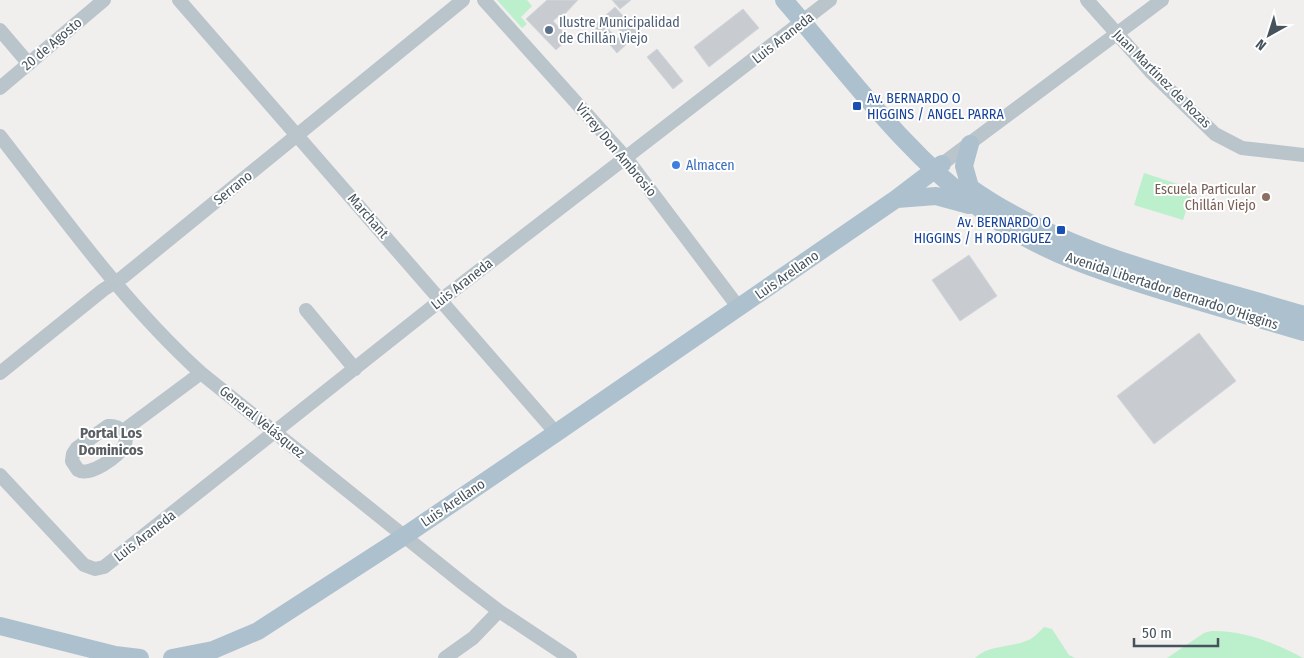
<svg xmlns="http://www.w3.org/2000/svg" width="1304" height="658" font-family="'Fira Sans Condensed',sans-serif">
  <rect width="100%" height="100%" fill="#f1eeee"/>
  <path fill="#bcefcb" d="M 497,0 L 527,0 L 532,6 L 521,17 L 527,24 L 522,28 Z
    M 1144,173 L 1193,189 L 1183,220 L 1134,205 Z
    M 1044,627 L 1052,629 L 1069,655 L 1075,658 L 975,658 C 989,645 1008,648 1026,641 C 1033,639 1039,632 1044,627 Z
    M 1211,631 C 1244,630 1275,643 1303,658 L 1167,658 L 1204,633 Z"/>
  <path fill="#c8ccd1" stroke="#d2d5da" d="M 547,0 L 578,0 L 562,17 L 560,15 L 553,21 L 569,38 L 556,50 L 526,19 Z
    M 612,0 L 631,0 L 620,9 Z
    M 615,7 L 641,36 L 632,43 L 630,41 L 617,53 L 610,45 L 623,34 L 615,25 L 609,29 L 603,22 L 607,18 L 605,16 Z
    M 743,9 L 759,28 L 709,67 L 694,47 Z
    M 601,20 L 617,39 L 610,45 L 593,26 Z
    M 657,49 L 683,81 L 673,89 L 647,57 Z
    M 969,255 L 997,296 L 960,321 L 932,280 Z
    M 1199,333 L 1236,381 L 1154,444 L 1117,396 Z"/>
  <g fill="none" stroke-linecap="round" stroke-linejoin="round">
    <path stroke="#b9c4cb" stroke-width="14" d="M 179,0 L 556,433
      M 484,0 L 626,158 L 739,308
      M 1087,0 L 1152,73 L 1215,134 L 1242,148 L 1304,155
      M 0,30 L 29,64
      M 0,88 L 104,0
      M 0,136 C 64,218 124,303 201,373 L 465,585 L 499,611 L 570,658
      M 942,164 L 1162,0
      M 306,310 L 355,369
      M 0,373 L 103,290 L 123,277 L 463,0
      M 108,426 C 119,425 130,434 124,446 C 118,457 90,477 78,470 L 72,461 L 73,454 L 77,448 Z
      M 123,431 L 201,373
      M 0,475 L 84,565 L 95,569 L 104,567 L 441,300 L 830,0
      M 445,658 L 473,638 L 499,611"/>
    <path stroke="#adc0cd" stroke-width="18" d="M 784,0 C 848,74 904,152 983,211 C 1040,253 1107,274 1173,294 C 1217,307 1260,319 1304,332
      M 968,186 C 1064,255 1192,281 1304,315
      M 970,187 L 964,166 L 970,144
      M 897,199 L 936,196 L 969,205
      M 0,626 L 115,655 L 140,658
      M 172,658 L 213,650 L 258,631 L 403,537 L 556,433 L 896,199 L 942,164"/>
  </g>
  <circle fill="#5c6f8a" stroke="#fff" stroke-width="2" cx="549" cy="30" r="5"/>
  <g fill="#1a4fb4" stroke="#fff" stroke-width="2">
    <rect x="852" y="101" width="10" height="10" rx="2.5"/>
    <rect x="1056" y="225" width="10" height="10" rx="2.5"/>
  </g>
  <circle fill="#3f7fe0" stroke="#fff" stroke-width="2" cx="676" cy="165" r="5"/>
  <circle fill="#8d6e63" stroke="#fff" stroke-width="2" cx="1266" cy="197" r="5"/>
  <g text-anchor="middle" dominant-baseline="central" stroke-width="4" stroke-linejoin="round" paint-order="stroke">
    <g font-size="14" fill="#4e5e75" stroke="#fff" text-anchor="start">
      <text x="559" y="22">Ilustre Municipalidad<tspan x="559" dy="16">de Chillán Viejo</tspan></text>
    </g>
    <g font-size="14" fill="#46535c" stroke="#fff">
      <text transform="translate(783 38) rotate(-38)">Luis Araneda</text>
      <text transform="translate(52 44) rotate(-40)">20 de Agosto</text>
      <text transform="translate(1162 79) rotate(45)">Juan Martínez de Rozas</text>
      <text transform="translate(616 150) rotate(50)">Virrey Don Ambrosio</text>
      <text transform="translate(233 188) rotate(-39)">Serrano</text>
      <text transform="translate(368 216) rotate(49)">Marchant</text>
      <text transform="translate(787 275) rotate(-35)">Luis Arellano</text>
      <text transform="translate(462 284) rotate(-38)">Luis Araneda</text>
      <text transform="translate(1172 291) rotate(18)">Avenida Libertador Bernardo O'Higgins</text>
      <text transform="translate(262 422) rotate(39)">General Velásquez</text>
      <text transform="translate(453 503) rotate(-34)">Luis Arellano</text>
      <text transform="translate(145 536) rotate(-38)">Luis Araneda</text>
    </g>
    <g font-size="14" fill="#164399" stroke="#fff" text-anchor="start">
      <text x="867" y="98">Av. BERNARDO O<tspan x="867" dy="16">HIGGINS / ANGEL PARRA</tspan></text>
      <text x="1051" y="222" text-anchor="end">Av. BERNARDO O<tspan x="1051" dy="16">HIGGINS / H RODRIGUEZ</tspan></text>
    </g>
    <g font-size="14" fill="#366cbe" stroke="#fff" text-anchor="start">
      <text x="686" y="165">Almacen</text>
    </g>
    <g font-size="14" fill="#785e54" stroke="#fff" text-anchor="end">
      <text x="1256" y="189">Escuela Particular<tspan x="1256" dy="16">Chillán Viejo</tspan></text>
    </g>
    <g font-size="15" font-weight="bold" fill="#5b5f63" stroke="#fff">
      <text x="111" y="433">Portal Los<tspan x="111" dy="17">Dominicos</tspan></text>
    </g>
  </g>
  <g transform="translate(1269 35) rotate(219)" stroke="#ffffff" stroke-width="4" paint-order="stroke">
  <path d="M0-4L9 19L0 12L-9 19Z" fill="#46535c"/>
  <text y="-8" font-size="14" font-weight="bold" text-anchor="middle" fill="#46535c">N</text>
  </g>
  <path d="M1134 638v8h84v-8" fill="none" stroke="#46535c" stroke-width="2.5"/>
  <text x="1142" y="638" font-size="15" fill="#46535c" stroke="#ffffff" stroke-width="4" paint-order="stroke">50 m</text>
</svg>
